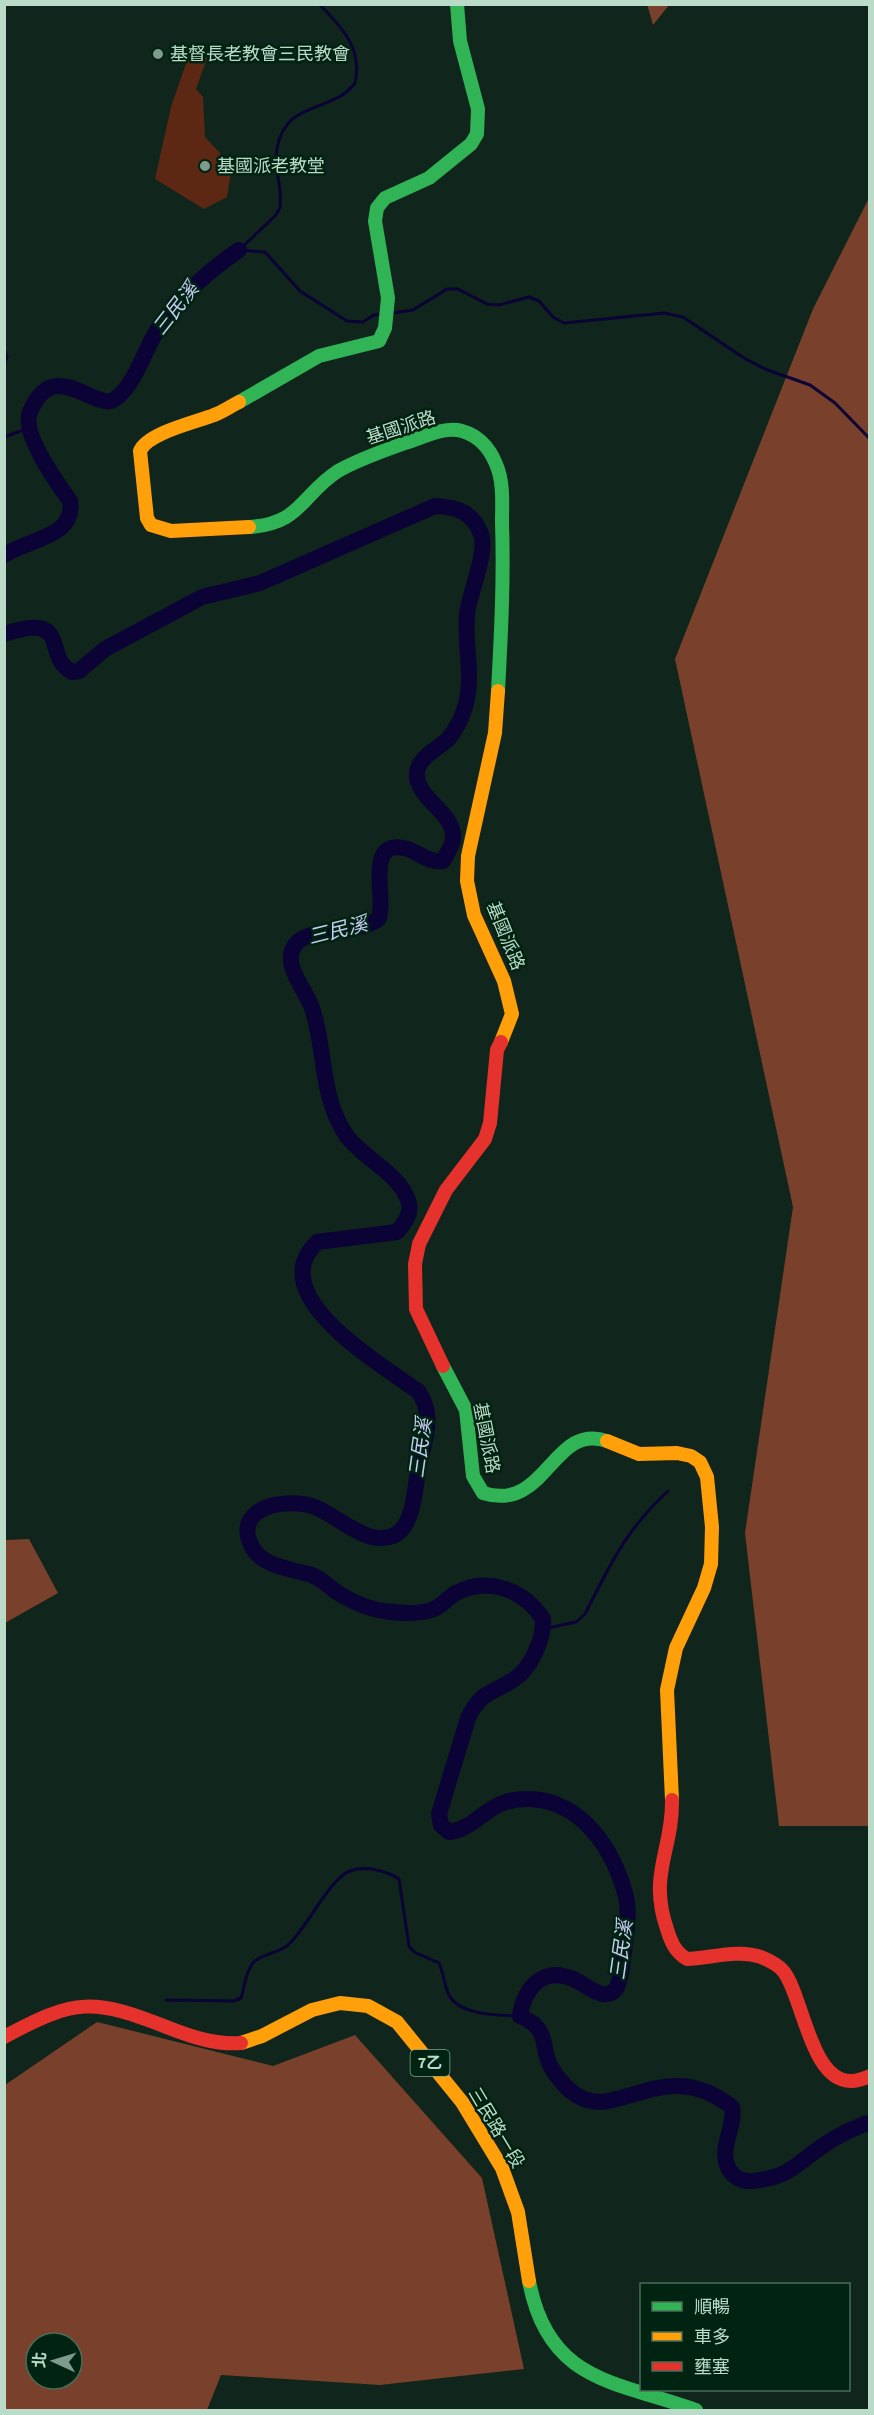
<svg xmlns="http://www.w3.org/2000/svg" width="874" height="2415" font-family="'Source Sans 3','Noto Sans TC',sans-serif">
  <rect width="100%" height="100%" fill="#10251b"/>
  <path fill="#5c2814" d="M 190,52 L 207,58 L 196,89 L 203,97 L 205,137 L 232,166 L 227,197 L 204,209 L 155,179 L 171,107 Z"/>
  <path fill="#79402b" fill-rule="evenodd" d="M 647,4 L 669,4 L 669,5 L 653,25 Z
    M 869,198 L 869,1826 L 779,1826 L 745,1533 L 793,1207 L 675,659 L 813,309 Z
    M 29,1539 L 58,1593 L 5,1623 L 5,1540 Z
    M 97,2022 L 273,2066 L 355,2035 L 482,2178 L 524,2369 L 380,2385 L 221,2375 L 207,2410 L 5,2410 L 5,2085 ZM 36,2343 L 72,2343 L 72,2379 L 36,2379 Z"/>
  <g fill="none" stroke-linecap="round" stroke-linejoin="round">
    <path stroke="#0b0335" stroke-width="3" d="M 239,250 L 265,252 L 300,291 L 347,321 L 363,322 L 374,315 L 382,314
      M 239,250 L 275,216 L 280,208 C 283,187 273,168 277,148 C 286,99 332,114 355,83 C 363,49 342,27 319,4
      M 392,313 L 413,310 L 447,289 L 458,289 L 487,304 L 499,305 L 529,297 L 539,301 L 553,317 L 564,323 L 664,313 L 683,317 L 744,358 L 765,369 L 810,385 L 835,403 L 870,439
      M 4,349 L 7,357 L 4,365
      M 4,437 L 29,428
      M 543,1629 L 576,1622 L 585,1614 C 611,1563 625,1531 668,1491
      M 166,2000 L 234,2001 L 241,1998 C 245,1986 245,1973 253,1963 C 261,1953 279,1954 289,1944 C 307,1928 329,1879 350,1871 C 364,1865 387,1871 399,1879 L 409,1946 L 414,1952 L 439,1963 C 444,1974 444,1985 449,1995 C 460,2016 500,2015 520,2016"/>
    <path stroke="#0b0335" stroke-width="16" d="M 4,555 C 29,539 76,537 70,501 C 57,483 21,433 30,412 C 54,354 95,413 115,399 C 136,384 144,350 158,329 C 180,297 206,272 239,250
      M 4,634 C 73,611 42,657 72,672 L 79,671 L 105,649 L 202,597 L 260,583 L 435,506 C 457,507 473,512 481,534 C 488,552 469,594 467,614 C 464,646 475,679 464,710 C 461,720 456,729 449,738 C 439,749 417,757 417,774 C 416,798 453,812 453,836 C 454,844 446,855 443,861 C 427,863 418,851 404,848 C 365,840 386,897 379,918 C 362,935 309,925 295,945 C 281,964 306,990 312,1008 C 326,1050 320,1096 346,1135 C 362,1158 398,1172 408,1200 C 413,1212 405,1223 397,1232 L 317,1242 C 313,1247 308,1252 306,1257 C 282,1307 386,1368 418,1391 C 435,1414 425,1439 419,1465 C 415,1484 415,1520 398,1533 C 391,1538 379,1539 372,1537 C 352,1532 334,1515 315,1507 C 288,1497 231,1506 252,1547 C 263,1567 292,1569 312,1575 C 322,1579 329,1587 338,1593 C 353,1602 367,1609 384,1611 C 398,1613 420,1615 434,1609 C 442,1606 448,1597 456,1593 C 489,1576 524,1590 543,1619 C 544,1639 531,1669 513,1680 C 490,1695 482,1690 468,1718 L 439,1814 L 441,1825 L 449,1832 C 482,1827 486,1797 531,1799 C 583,1802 614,1850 626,1897 C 630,1914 626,1934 624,1951 C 622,1963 622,1976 617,1987 C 614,1993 608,1995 602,1994 C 592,1992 583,1983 573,1979 C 543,1966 524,1988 520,2016 C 552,2030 539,2045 551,2067 C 557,2078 569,2092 580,2097 C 620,2119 665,2055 732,2107 C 736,2126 720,2145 727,2165 C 731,2176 741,2182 752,2181 C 791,2177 794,2165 824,2145 C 838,2135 854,2128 870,2122"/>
    <path stroke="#30b455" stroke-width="14" d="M 239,402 L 319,356 L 379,341 L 385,328 L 388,298 L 375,221 L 377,208 L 385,198 L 429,178 L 471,144 L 477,134 L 478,109 L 460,41 L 457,4
      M 249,527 C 301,524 301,495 338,471 C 359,459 383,451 405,443 C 422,438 444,426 462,431 C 479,436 490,449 496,464 C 504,482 502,504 502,523 C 504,579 501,635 498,691
      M 443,1366 L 466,1410 L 473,1476 L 483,1493 C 547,1513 552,1422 607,1441
      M 529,2281 C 548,2382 615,2381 696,2410"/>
    <path stroke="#ff9f0a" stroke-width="14" d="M 239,402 C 231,406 223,412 214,415 C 196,422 147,433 140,451 L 147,518 L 151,525 L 171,531 L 249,527
      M 498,691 L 495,733 L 468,856 L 467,881 L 474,915 L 504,981 L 512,1014 L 501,1042
      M 607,1441 L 639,1454 L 677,1453 L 691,1456 L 700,1462 L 707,1477 L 712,1527 L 711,1564 L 704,1588 L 676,1648 L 667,1690 L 672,1800
      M 241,2043 L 262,2036 L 312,2010 L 340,2003 L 368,2006 L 397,2022 L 462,2102 L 502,2168 L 518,2212 L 529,2281"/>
    <path stroke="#e5322d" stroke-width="14" d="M 443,1366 L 416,1309 L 415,1264 L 419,1244 L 446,1190 L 485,1139 L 490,1123 L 497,1050 L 501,1042
      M 672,1800 C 673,1850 648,1874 667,1929 C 671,1942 675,1952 687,1959 C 711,1958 738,1949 761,1957 C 768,1960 779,1965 784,1972 C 803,1997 811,2083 852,2081 C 858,2081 865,2078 870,2076
      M 4,2037 C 76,1998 93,1998 169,2028 C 192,2037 216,2045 241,2043"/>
  </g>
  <g fill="#7e9b8b" stroke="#002312" stroke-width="2">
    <circle cx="158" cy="54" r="6"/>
    <circle cx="205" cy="166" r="6"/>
  </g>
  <g text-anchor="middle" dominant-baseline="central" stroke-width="5" stroke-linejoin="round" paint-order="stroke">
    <rect fill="#002312" stroke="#82a491" stroke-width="1.5" x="410.5" y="2050" width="39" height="26" rx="4.5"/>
    <g font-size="16" font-weight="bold" fill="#badbc7">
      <text x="430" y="2063">7乙</text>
    </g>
    <g font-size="18" fill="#badbc7" stroke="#002312" text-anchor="start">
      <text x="170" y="54">基督長老教會三民教會</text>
      <text x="217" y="166">基國派老教堂</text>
    </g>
    <g font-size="18" fill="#badbc7" stroke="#002312">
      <text transform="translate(401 428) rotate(-18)">基國派路</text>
      <text transform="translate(505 936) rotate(68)">基國派路</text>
      <text transform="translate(486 1438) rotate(79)">基國派路</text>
      <text transform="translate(496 2128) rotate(59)">三民路一段</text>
    </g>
    <g font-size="20" font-style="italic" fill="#c6ccf2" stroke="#002312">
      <text transform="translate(176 309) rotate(-52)">三民溪</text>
      <text transform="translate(338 931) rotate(-14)">三民溪</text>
      <text transform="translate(421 1448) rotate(-82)">三民溪</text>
      <text transform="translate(622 1950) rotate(-82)">三民溪</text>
    </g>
  </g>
  <rect width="874" height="2415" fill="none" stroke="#badbc7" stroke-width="12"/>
  <rect x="640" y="2283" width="210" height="108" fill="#002312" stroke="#4a6d5a" stroke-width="1.5"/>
  <rect x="652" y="2302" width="30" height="9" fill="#30b455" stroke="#4a6d5a" stroke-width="1.5"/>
  <text x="694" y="2313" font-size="18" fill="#badbc7">順暢</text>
  <rect x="652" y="2332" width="30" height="9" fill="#ff9f0a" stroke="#4a6d5a" stroke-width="1.5"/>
  <text x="694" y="2343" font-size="18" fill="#badbc7">車多</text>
  <rect x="652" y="2362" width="30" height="9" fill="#e5322d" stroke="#4a6d5a" stroke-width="1.5"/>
  <text x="694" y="2373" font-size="18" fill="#badbc7">壅塞</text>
  <g transform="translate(54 2361) rotate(274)"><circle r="28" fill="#002312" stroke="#4a6d5a" stroke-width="1.5"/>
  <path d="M0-4.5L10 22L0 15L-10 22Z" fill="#7e9b8b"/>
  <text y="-9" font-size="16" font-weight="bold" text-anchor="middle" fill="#badbc7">北</text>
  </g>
</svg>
